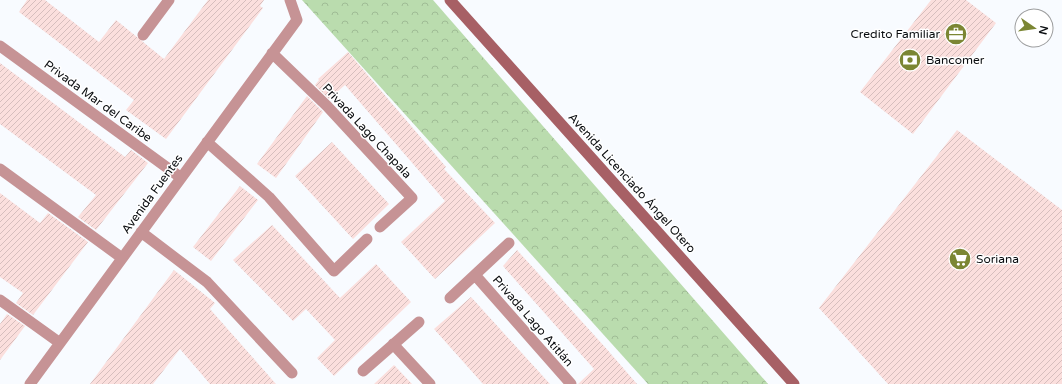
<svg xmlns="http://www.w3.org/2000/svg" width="1062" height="384" font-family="'Varela Round',sans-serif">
  <defs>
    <pattern id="park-crowns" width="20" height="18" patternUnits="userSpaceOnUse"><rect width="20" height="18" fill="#badcae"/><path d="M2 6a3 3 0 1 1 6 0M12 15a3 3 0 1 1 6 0" fill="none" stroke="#9fbc95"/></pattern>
    <pattern id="building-hatch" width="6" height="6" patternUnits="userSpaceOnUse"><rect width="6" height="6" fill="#fbdfdd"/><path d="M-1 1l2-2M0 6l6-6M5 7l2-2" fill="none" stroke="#d6bebd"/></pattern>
  </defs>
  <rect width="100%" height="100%" fill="#f8fbff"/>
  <path fill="url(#park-crowns)" d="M 302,0 L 433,0 L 768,384 L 648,384 Z"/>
  <path fill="url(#building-hatch)" d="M 27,0 L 45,0 L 99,42 L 116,20 L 164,59 L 208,0 L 264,0 L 260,6 L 263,8 L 166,139 L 126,110 L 134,100 L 19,12 Z
    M 931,0 L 966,0 L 996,23 L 913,134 L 860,92 Z
    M 348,52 L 446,167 L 444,169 L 495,223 L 435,279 L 401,242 L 445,201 L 345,85 L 329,99 L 315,85 L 319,80 L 318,79 Z
    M 0,63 L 125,157 L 131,150 L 148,163 L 96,230 L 78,217 L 96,195 L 0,124 Z
    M 307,96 L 323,112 L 276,178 L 257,164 Z
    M 957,130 L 1062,210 L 1062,384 L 888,384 L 819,308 Z
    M 332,142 L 389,204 L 353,239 L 295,176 Z
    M 240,186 L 258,200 L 211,261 L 193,247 Z
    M 0,193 L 40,223 L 48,213 L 88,242 L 33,315 L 16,303 L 23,293 L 0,277 Z
    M 272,225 L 340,298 L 376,264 L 411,302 L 334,376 L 317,358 L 335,340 L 306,309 L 293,321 L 233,260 Z
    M 517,250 L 604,346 L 637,384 L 578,384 L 594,369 L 503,266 Z
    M 174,270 L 215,303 L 210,309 L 276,384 L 210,384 L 180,349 L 153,384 L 90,384 Z
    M 471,297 L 550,384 L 483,384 L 434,329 Z
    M 7,314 L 25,326 L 0,360 L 0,324 Z
    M 394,365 L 412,384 L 374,384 Z"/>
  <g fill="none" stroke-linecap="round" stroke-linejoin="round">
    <path stroke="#c69395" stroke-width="11" d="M 143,35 L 169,0
      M 0,46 L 180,177
      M 272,53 L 327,106 L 412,198 L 380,227
      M 207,142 L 269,197 L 334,271 L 367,239
      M 0,169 L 122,258
      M 141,232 L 207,282 L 292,373
      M 475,275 L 571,384
      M 450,298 L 509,243
      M 0,300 L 60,343
      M 393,344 L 430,384
      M 363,371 L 419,322
      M 30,384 L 297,20 L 290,0"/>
    <path stroke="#a76065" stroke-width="11" d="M 450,0 L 794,384"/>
  </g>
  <defs>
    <g id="office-disc" transform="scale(1.15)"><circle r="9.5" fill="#7b8633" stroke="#fff"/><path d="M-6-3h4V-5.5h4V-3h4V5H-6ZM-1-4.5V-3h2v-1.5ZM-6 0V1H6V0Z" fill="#fff"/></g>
    <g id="bank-disc" transform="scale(1.15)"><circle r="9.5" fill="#7b8633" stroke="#fff"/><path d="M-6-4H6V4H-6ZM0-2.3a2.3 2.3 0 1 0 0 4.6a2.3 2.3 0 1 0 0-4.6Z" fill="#fff"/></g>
    <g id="supermarket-disc" transform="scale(1.15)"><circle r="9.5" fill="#7b8633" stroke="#fff"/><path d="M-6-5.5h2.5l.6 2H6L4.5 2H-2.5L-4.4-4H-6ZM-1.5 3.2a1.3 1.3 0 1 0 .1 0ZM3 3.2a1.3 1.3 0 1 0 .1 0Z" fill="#fff"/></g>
  </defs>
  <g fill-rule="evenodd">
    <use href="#office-disc" x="956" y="34"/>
    <use href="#bank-disc" x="910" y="60"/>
    <use href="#supermarket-disc" x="960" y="259"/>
  </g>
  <g text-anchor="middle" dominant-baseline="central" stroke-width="3" stroke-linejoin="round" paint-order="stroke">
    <g font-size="12" fill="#0a0d10" stroke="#fff" text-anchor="start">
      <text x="940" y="34" text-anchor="end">Credito Familiar</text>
      <text x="926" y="60">Bancomer</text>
      <text x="976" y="259">Soriana</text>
    </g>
    <g font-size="12" fill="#0a0d10" stroke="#fff">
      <text transform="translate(98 101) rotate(36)">Privada Mar del Caribe</text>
      <text transform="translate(367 131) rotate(47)">Privada Lago Chapala</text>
      <text transform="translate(632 183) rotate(48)">Avenida Licenciado Ángel Otero</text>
      <text transform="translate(152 194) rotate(-54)">Avenida Fuentes</text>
      <text transform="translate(533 321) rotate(49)">Privada Lago Atitlán</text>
    </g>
  </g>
  <g transform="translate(1034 28) rotate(103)"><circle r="19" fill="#ffffff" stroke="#9d9e9f"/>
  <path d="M0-3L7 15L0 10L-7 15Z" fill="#7b8633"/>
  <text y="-6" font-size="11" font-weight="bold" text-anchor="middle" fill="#0a0d10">N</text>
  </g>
</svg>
